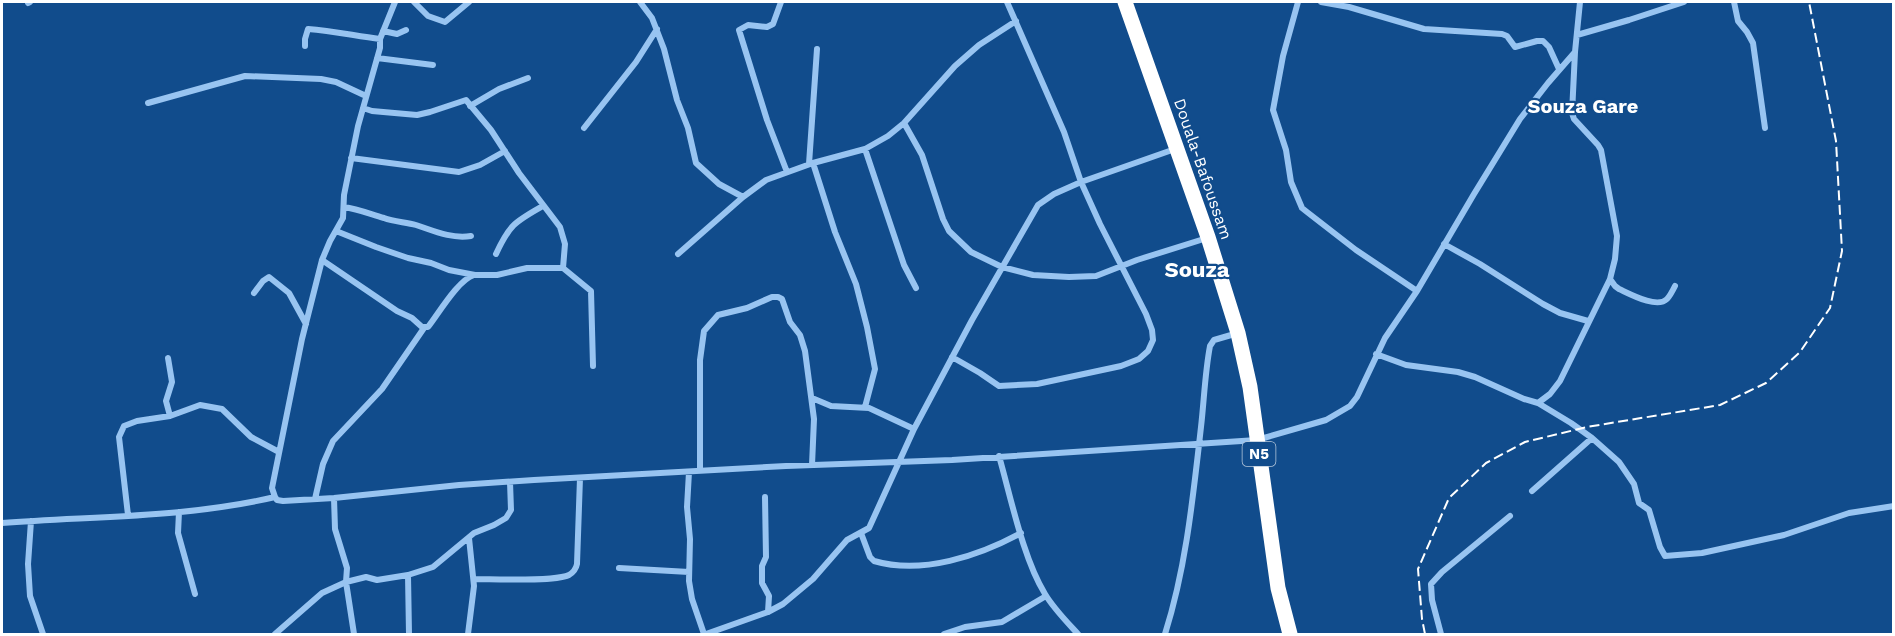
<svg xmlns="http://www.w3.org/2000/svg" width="1895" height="636" font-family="'Work Sans',sans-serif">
  <rect width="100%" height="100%" fill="#114c8c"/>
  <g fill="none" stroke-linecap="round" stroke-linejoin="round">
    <path stroke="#98c4f1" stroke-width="6" d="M 414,2 L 428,16 L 445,22 L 469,2
      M 640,2 L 652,18 L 664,49 L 677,100 L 688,128 L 696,163 L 719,184 L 743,197
      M 781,2 L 773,24 L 767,27 L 748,25 L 739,30 L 767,120 L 787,172
      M 1298,2 L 1283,56 L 1273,110 L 1286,150 L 1291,182 L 1302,208 L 1307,212 L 1356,250 L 1417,291
      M 1321,2 L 1349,7 L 1424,29 L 1502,34 L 1507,36 L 1515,47 L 1537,41 L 1543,41 L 1549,47 L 1559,69
      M 1734,2 L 1738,21 L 1747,32 L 1753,43 L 1765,128
      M 28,3 L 30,2
      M 383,31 L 397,34 L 406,30
      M 1577,35 L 1629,20 L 1684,2
      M 305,46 L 305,39 L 308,29 C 333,31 356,36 380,39
      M 1575,52 L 1572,113 L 1574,119 L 1598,145 L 1601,150 L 1617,236 L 1615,259 L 1610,279 L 1615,286 L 1619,289 C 1630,294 1657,309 1667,299 C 1670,296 1673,290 1675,286
      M 377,58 L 433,65
      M 148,103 L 245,76 L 321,79 L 336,82 L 366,96
      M 470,106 L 499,89 L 528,78
      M 904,123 L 922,155 L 943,219 L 949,231 L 971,252 L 1002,267 L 1033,275 L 1069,277 L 1096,276 L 1137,260 L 1207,238
      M 584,128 L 636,62 L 657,29
      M 865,149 L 904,265 L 916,288
      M 351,158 L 459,172 L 480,165 L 505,151
      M 813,163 L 835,232 L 856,284 L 867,327 L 875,369 L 865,407
      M 809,164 L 817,49
      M 344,207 C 358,209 370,214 384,218 C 394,222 406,222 416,225 C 434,231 451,239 471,236
      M 336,231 L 376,247 L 408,258 L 431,263 L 449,270 L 475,275 L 497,275 L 527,268 L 563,268 L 565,244 L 560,227 L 519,173 L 491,130 L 466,100 L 430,112 L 417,115 L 372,111 L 363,108
      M 1444,244 L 1480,264 L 1543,304 L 1560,313 L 1588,321
      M 496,254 C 510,224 515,222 543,206
      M 678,254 L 743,197 L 766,180 L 813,163 L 865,149 L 888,136 L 904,123 L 955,66 L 979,45 L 1016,21
      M 322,260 L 397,311 L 412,318 L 422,327 L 428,327 C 439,313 458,280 474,275
      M 563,268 L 591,291 L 593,366
      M 254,293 L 263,281 L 269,277 L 289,293 L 306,324
      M 1376,354 L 1406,365 L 1458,372 L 1475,377 L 1524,399 L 1538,403 L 1550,394 L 1560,381 L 1610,279
      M 952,357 L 980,373 L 999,386 L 1037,384 L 1121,366 L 1139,359 L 1148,351 L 1153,340 L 1152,330 L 1146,314 L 1100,224 L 1081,182 L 1064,132 L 1007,2
      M 168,358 L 172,382 L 166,401 L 170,416
      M 812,398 L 831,406 L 869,408 L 914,429
      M 1538,403 L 1571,423 L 1592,438 L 1619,462 L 1634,484 L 1639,503 L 1649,510 L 1660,547 L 1665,556 L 1702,553 L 1784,535 L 1849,513 L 1894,506
      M 999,456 C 1011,498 1023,558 1045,594 C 1054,609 1067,622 1078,634
      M 700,470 L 700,360 L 704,331 L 718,315 L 747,308 L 772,297 L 778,297 L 782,299 L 790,322 L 800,335 L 805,351 L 814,419 L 812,465
      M 689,472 L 687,507 L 690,539 L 689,581 L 692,599 L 704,634
      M 1532,491 L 1592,438
      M 275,497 L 272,488 L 302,339 L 322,260 L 330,241 L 343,218 L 344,195 L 358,126 L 380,48 L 380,39 L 395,2
      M 765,497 L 766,557 L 762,566 L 762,583 L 769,596 L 768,612
      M 315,499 L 323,464 L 333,441 L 382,389 L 424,328
      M 179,512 L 178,533 L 195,594
      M 128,515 L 119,437 L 124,426 L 137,421 L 170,416 L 200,405 L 222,409 L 251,437 L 279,452
      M 31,521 L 28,564 L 30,596 L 43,634
      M 2,523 C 93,516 186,518 275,497 L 277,500 L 283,501 L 334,498 L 459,485 L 534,480 L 786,466 L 952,460 L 1257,440 L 1326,420 L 1350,406 L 1357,397 L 1385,338 L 1417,291 L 1474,194 L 1520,119 L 1548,83 L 1575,52 L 1580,2
      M 861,533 L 870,557 L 874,561 C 922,575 979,556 1021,533
      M 619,568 L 689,572
      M 408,575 L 409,634
      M 474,579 C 494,579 554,582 569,575 C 574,572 576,569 577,564 L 580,478
      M 275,634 L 322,593 L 346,582 L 347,568 L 335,529 L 334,498
      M 354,634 L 346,582 L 366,577 L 377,580 L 408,575 L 433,567 L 474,533 L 494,525 L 506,518 L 511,510 L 510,482
      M 468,634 L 474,586 L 469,538
      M 706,634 L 768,612 L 783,604 L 813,579 L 847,540 L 869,528 L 914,429 L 972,320 L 1038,205 L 1054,194 L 1081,182 L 1175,149
      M 944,634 L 965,627 L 1002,622 L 1046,596
      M 1165,634 C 1186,568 1193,497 1201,427 C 1204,401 1205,372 1210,346 L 1214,340 L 1238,333
      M 1441,634 L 1432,600 L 1431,584 L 1442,572 L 1510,516"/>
    <path stroke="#fff" stroke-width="15" d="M 1125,2 L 1208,237 L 1238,333 L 1250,387 L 1278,588 L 1290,634"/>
    <path stroke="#fff" stroke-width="2" stroke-dasharray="10 4.5" stroke-linecap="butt" d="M 1425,634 L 1422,619 L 1418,569 L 1449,498 L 1486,463 L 1525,442 L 1587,427 L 1720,405 L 1766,383 L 1800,352 L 1830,308 L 1842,251 L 1836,141 L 1809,2"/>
  </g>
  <g text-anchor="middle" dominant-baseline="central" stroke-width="4.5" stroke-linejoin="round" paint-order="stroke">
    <rect fill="#114c8c" stroke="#b8c9dc" stroke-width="1.5" x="1242.5" y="442" width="33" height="24" rx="4.5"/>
    <g font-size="15" font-weight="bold" fill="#fff">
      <text x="1259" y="454">N5</text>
    </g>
    <g font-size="16" fill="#fff" stroke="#114c8c">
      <text transform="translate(1203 169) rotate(71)">Douala-Bafoussam</text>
    </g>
    <g font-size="20" font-weight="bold" fill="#fff" stroke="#114c8c">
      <text x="1583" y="106">Souza Gare</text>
    </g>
    <g font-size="22" font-weight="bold" fill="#fff" stroke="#114c8c">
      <text x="1197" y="269">Souza</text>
    </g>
  </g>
  <rect width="1895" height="636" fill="none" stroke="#ffffff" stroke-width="6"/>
</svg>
